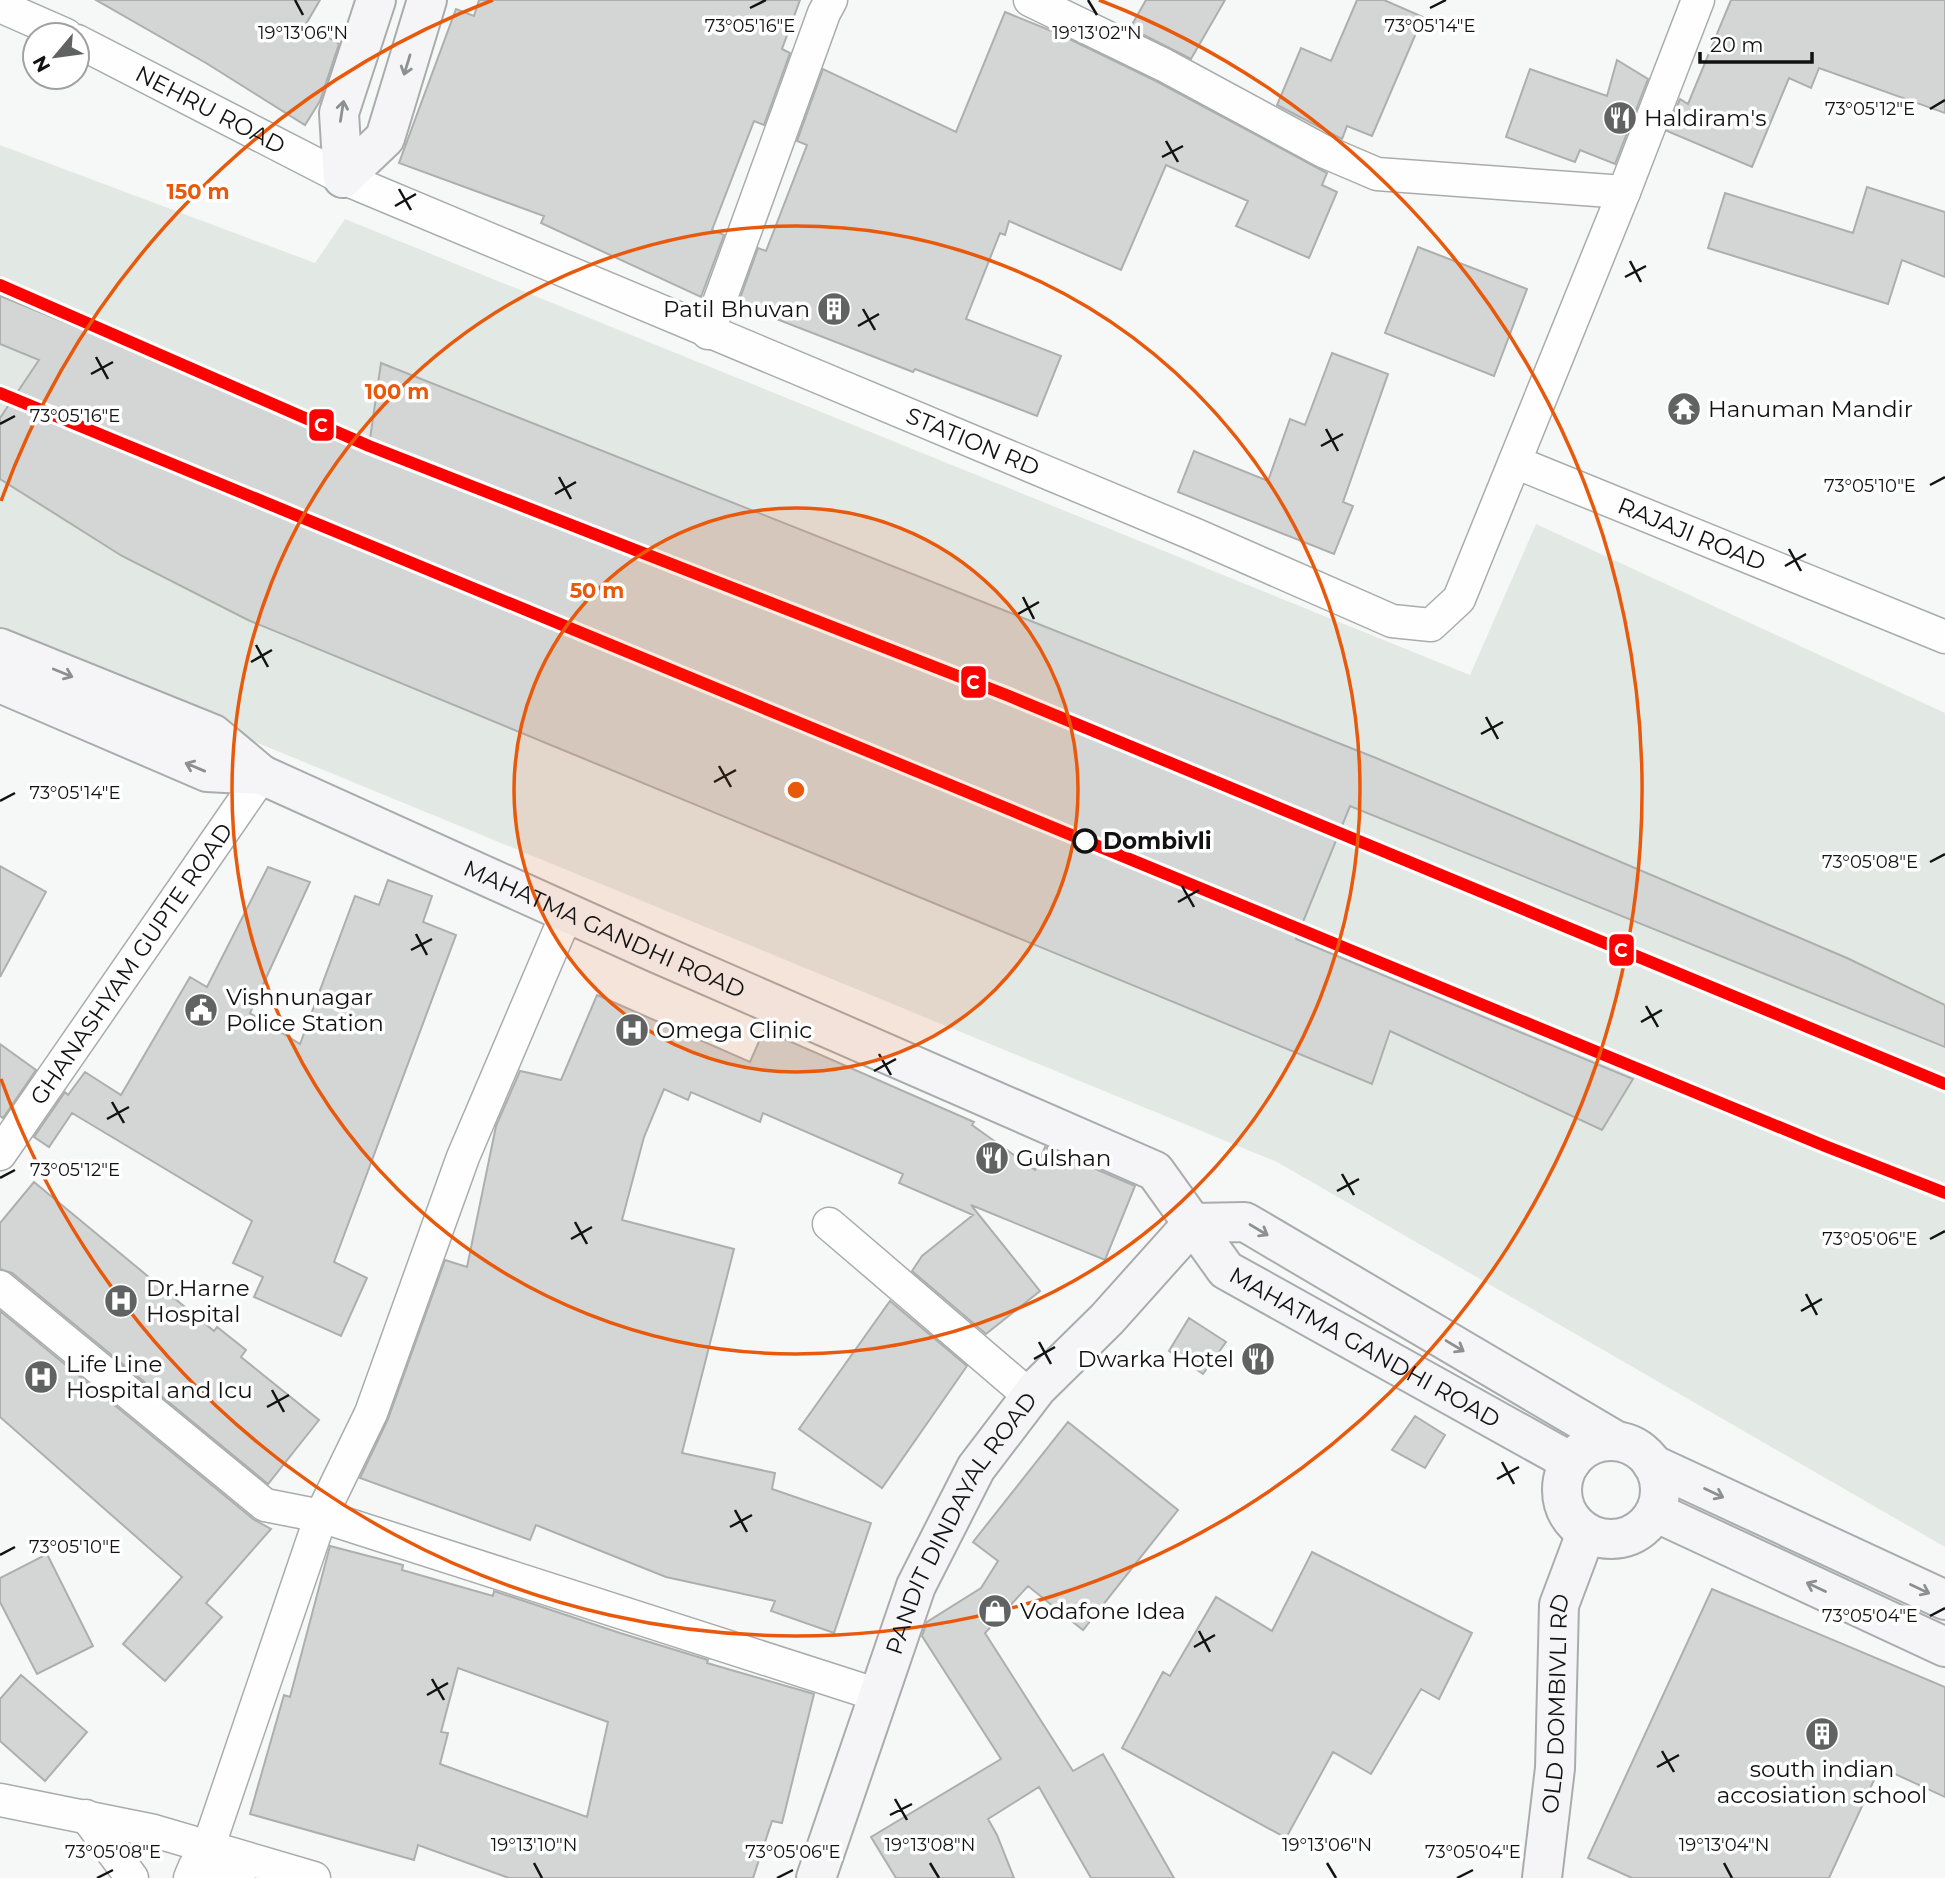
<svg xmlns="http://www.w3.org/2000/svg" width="1945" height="1878" font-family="Montserrat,sans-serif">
  <rect width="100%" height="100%" fill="#f6f8f7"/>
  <path fill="#e2e9e5" d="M 0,145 L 315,263 L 345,219 L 1470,675 L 1536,524 L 1945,713 L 1945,1547 L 1277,1162 L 0,637 Z"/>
  <path fill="#d4d6d5" stroke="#adafae" stroke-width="2" fill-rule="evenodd" d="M 96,0 L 320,0 L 306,24 L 339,44 L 320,101 L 305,125 L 206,63 Z
    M 479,0 L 800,0 L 782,49 L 790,53 L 764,125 L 754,121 L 712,230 L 724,235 L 701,297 L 541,223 L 544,216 L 399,163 L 456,9 L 474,16 Z
    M 1146,0 L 1225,0 L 1191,59 L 1130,28 Z
    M 1357,0 L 1384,0 L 1423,17 L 1372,136 L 1347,126 L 1342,139 L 1277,105 L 1301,48 L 1331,61 Z
    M 1731,0 L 1945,0 L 1945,113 L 1819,68 L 1811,88 L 1789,78 L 1752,167 L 1667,131 L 1680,99 L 1688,104 Z
    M 1005,12 L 1059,34 L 1156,81 L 1327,173 L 1322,185 L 1337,192 L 1309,258 L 1236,226 L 1248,201 L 1166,165 L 1121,270 L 1009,221 L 1005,235 L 1000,233 L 966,319 L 1061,356 L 1037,416 L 915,369 L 913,372 L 738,304 L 758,248 L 766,251 L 807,145 L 797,141 L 823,69 L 956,132 Z
    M 1617,60 L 1648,79 L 1615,164 L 1580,150 L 1575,162 L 1506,137 L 1530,69 L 1607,96 Z
    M 1867,187 L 1945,212 L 1945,277 L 1902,260 L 1888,304 L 1708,248 L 1725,193 L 1853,233 Z
    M 1418,247 L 1527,289 L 1494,376 L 1385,333 Z
    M 0,296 L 369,446 L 381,363 L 1376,758 L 1847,958 L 1945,1005 L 1945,1047 L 1350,806 L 1296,939 L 1633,1079 L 1602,1130 L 1390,1031 L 1372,1084 L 248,620 L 122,556 L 0,479 L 0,418 L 39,360 L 0,344 Z
    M 1332,353 L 1388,374 L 1343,502 L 1353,506 L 1334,554 L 1178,492 L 1194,451 L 1268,481 L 1290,419 L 1305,425 Z
    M 0,866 L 46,892 L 0,977 Z
    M 268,867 L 310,882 L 250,1013 L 300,1044 L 355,896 L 379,905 L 388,880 L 432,896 L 423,922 L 456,935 L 334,1262 L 367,1278 L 341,1336 L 254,1297 L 263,1277 L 233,1263 L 252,1221 L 72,1113 L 49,1147 L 34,1137 L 65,1092 L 68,1095 L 85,1072 L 121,1095 L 190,977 L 207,987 Z
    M 597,995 L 750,1062 L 764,1030 L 974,1122 L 972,1125 L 1035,1170 L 1045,1147 L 1135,1186 L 1105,1260 L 971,1205 L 1040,1291 L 986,1334 L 912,1271 L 922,1256 L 973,1215 L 899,1183 L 903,1174 L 763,1113 L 760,1122 L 691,1092 L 688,1100 L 664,1089 L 644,1137 L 622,1220 L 734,1249 L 682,1453 L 775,1473 L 772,1489 L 871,1523 L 834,1633 L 771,1611 L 775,1601 L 666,1577 L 536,1525 L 530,1540 L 360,1478 L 388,1419 L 445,1260 L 467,1267 L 496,1126 L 520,1071 L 561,1080 Z
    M 0,1044 L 36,1070 L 3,1118 L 0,1116 Z
    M 34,1182 L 214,1331 L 217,1327 L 246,1350 L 241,1357 L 319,1420 L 268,1484 L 12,1273 L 0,1269 L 0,1223 Z
    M 890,1301 L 967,1366 L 882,1488 L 799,1429 Z
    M 0,1311 L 253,1519 L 271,1529 L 206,1603 L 222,1617 L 165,1681 L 123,1644 L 182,1577 L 0,1417 Z
    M 1189,1318 L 1226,1342 L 1203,1374 L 1169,1351 Z
    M 1415,1416 L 1445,1435 L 1425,1468 L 1392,1450 Z
    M 1068,1422 L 1178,1510 L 1083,1630 L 1028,1586 L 985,1633 L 1073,1771 L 1103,1754 L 1174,1878 L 1091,1878 L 1039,1787 L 988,1819 L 997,1835 L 1014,1878 L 896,1878 L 871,1837 L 1001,1759 L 922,1636 L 927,1622 L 981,1588 L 998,1561 L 973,1542 Z
    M 330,1546 L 403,1565 L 402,1570 L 493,1596 L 494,1591 L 620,1633 L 708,1660 L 707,1663 L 814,1694 L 782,1823 L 772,1821 L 753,1878 L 509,1878 L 418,1845 L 414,1860 L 250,1814 L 284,1695 L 290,1697 ZM 458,1668 L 608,1722 L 587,1817 L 440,1764 L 448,1733 L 441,1732 Z
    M 1312,1552 L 1472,1633 L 1439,1699 L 1421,1689 L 1371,1774 L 1333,1752 L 1286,1838 L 1122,1748 L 1163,1672 L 1170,1676 L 1216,1597 L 1272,1631 Z
    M 47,1554 L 93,1646 L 37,1674 L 0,1602 L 0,1578 Z
    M 1712,1589 L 1945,1687 L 1945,1797 L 1880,1767 L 1829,1878 L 1632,1878 L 1588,1858 Z
    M 21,1675 L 87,1732 L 45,1781 L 0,1741 L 0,1699 Z"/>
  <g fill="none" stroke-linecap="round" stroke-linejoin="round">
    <g stroke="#aaacab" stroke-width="35">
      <g id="street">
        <path d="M 1030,0 L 1164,65 L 1323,151 L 1377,174 L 1624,192"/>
        <path d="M 0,6 L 66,35"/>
        <path id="s1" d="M 77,41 L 343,178 L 1196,535 L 1392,621 L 1431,625 L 1459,599 L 1624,192 L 1698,0"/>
        <path d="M 708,333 L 824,13 L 831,0"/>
        <path id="s2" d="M 1515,462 L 1945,637"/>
        <path id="s3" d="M 0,1154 L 262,775"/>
        <path d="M 829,1224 L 1031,1397"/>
        <path d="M 0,1287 L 265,1505 L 321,1516 L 878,1695"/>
        <path d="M 0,1800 L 154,1831 L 314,1878"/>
        <path d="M 86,1816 L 132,1878"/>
        <path d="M 209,1845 L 321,1516 L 371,1413 L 463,1157 L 567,913"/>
        <path d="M 190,1878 L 195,1866 L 201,1865 L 239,1878"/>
      </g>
    </g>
    <g stroke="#aaacab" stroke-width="42">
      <g id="secondary">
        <path d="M 343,178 L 385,138 L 427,0"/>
        <path d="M 343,178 L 339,113 L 376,0"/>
        <path d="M 0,648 L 213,734 L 262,775"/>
        <path id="s4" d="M 0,683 L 207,772 L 262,775 L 654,952 L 1155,1171 L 1226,1270 L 1571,1462"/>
        <path d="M 1193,1223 L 1245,1222 L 1615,1440"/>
        <circle cx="1611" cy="1490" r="49"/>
        <path d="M 1652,1464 L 1945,1600"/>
        <path d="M 1655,1512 L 1945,1647"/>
        <path id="s5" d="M 816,1878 L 916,1586 L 976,1468 L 1037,1388 L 1107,1319 L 1193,1223"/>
        <path id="s6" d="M 1542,1878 L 1555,1768 L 1559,1605 L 1586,1533"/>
      </g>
    </g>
    <use href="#street" stroke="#fefefe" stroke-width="32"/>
    <use href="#secondary" stroke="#f5f5f8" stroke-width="38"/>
    <g stroke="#fff" stroke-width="18">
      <path id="rail-1" d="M 0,285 L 369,446 L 1009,696 L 1945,1084
        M 0,393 L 1825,1146 L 1945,1193"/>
    </g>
    <use href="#rail-1" stroke="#f00" stroke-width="12"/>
  </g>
  <defs><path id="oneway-shaft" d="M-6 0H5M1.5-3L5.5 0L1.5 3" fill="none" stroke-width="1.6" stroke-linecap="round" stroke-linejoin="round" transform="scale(1.75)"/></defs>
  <g stroke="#8e8f90">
    <use href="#oneway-shaft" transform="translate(407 65) rotate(107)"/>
    <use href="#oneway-shaft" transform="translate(342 111) rotate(-81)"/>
    <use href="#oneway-shaft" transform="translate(63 673) rotate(22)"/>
    <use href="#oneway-shaft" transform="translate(195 767) rotate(-157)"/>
    <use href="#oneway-shaft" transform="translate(1259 1230) rotate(31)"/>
    <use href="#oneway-shaft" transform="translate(1455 1346) rotate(31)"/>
    <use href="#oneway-shaft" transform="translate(1714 1493) rotate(25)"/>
    <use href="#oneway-shaft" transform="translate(1816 1587) rotate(-155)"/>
    <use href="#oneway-shaft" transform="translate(1920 1589) rotate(25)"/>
  </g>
  <path fill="none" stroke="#111211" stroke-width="2.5" d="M 295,0 L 303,15M 1088,0 L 1097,15M 750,8 L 766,0M 1430,8 L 1446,0M 1930,109 L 1945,100M 1166,141 L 1178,162M 1162,157 L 1183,146M 399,189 L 411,210M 395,206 L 416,194M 1630,261 L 1641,282M 1625,277 L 1646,266M 863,309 L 875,330M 858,326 L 879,314M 96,357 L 108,379M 91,374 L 113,362M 0,424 L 15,416M 1326,429 L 1338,451M 1321,446 L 1343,434M 559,477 L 571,499M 1930,485 L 1945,477M 555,494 L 576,482M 1789,549 L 1801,571M 1785,566 L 1806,554M 1023,597 L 1034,619M 1018,614 L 1039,602M 256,645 L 268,667M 251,662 L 272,650M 1486,717 L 1498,739M 1481,734 L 1503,722M 719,766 L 731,787M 714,782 L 736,770M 0,801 L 15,793M 1930,862 L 1945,854M 1182,886 L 1194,907M 1178,902 L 1199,890M 416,934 L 427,955M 411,950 L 432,939M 1646,1006 L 1658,1027M 1641,1022 L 1662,1010M 879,1054 L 891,1075M 874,1071 L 896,1059M 112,1102 L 124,1123M 107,1119 L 129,1107M 1342,1174 L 1354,1195M 0,1178 L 15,1170M 1337,1191 L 1359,1179M 575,1222 L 587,1244M 571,1239 L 592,1227M 1930,1239 L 1945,1231M 1806,1294 L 1817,1315M 1801,1311 L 1822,1299M 1039,1342 L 1051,1364M 1034,1359 L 1055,1347M 272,1390 L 284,1412M 267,1407 L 289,1395M 1502,1462 L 1514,1484M 1497,1479 L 1519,1467M 735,1510 L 747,1532M 730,1527 L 752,1515M 0,1555 L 15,1547M 1930,1616 L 1945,1608M 1199,1631 L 1210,1652M 1194,1647 L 1215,1635M 432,1679 L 444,1700M 427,1695 L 448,1683M 1662,1751 L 1674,1772M 1657,1767 L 1679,1755M 895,1799 L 907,1820M 890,1815 L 912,1804M 534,1863 L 542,1878M 930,1863 L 939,1878M 1327,1863 L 1336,1878M 1724,1863 L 1732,1878M 97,1878 L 113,1870M 777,1878 L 793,1870M 1457,1878 L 1473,1870"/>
  <circle cx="796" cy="790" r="282" fill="#e8590c" fill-opacity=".12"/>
  <g fill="none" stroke="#e8590c" stroke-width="3.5">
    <circle cx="796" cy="790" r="282"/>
    <circle cx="796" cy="790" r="564"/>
    <path d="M1 501A846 846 0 0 1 493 0M1099 0A846 846 0 1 1 1 1079"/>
  </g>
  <defs>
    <g id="restaurant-disc" transform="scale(1.75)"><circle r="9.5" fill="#616262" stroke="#fff"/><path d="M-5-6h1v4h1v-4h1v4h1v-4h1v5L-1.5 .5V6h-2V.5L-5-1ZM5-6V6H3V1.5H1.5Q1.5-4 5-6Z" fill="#fff"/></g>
    <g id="building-disc" transform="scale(1.75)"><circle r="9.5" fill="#616262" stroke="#fff"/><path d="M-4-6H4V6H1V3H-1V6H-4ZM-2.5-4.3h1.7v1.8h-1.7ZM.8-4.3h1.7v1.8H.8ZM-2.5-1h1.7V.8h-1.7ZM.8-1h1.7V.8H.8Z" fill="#fff"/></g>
    <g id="temple-disc" transform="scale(1.75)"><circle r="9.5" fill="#616262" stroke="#fff"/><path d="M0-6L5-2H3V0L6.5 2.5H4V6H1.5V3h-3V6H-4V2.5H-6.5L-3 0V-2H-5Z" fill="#fff"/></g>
    <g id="civic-disc" transform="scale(1.75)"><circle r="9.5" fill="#616262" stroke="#fff"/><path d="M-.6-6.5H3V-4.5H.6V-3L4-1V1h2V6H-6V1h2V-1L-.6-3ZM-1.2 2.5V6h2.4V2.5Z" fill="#fff"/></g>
    <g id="hospital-disc" transform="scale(1.75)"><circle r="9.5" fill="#616262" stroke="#fff"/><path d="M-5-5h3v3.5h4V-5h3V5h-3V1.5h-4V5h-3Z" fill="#fff"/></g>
    <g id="shop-disc" transform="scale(1.75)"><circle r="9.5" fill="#616262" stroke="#fff"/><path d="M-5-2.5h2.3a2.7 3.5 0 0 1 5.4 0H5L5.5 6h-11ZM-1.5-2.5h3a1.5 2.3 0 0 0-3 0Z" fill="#fff"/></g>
  </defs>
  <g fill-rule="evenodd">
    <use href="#restaurant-disc" x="1620" y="118"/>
    <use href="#building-disc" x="834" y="309"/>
    <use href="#temple-disc" x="1684" y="409"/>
    <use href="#civic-disc" x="201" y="1010"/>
    <use href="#hospital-disc" x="632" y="1030"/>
    <use href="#restaurant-disc" x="992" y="1158"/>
    <use href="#hospital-disc" x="121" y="1301"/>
    <use href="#restaurant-disc" x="1258" y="1359"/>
    <use href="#hospital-disc" x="41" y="1377"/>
    <use href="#shop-disc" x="995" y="1611"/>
    <use href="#building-disc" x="1822" y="1734"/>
  </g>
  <circle fill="#fff" stroke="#111211" stroke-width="3.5" cx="1085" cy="841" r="11"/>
  <g text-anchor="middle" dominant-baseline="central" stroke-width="7" stroke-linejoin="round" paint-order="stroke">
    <g font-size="23" fill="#111211" stroke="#fff">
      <text stroke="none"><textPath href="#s1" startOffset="150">NEHRU ROAD</textPath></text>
      <text stroke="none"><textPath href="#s1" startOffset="982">STATION RD</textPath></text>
      <text stroke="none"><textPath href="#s2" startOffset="191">RAJAJI ROAD</textPath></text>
      <text stroke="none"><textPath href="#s4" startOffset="656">MAHATMA GANDHI ROAD</textPath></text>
      <text stroke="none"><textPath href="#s3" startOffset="231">GHANASHYAM GUPTE ROAD</textPath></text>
      <text stroke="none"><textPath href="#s4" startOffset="1538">MAHATMA GANDHI ROAD</textPath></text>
      <text stroke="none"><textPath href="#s5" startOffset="385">PANDIT DINDAYAL ROAD</textPath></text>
      <text stroke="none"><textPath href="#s6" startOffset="175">OLD DOMBIVLI RD</textPath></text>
    </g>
    <g font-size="23" fill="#111211" stroke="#fff" text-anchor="start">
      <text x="1644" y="118">Haldiram's</text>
      <text x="810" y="309" text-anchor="end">Patil Bhuvan</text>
      <text x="1708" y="409">Hanuman Mandir</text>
      <text x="226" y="997">Vishnunagar<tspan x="226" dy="26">Police Station</tspan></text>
      <text x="656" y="1030">Omega Clinic</text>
      <text x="1016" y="1158">Gulshan</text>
      <text x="146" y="1288">Dr.Harne<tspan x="146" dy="26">Hospital</tspan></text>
      <text x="1234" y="1359" text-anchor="end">Dwarka Hotel</text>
      <text x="66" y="1364">Life Line<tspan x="66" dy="26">Hospital and Icu</tspan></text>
      <text x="1020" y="1611">Vodafone Idea</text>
      <text x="1822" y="1769" text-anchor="middle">south indian<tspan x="1822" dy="26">accosiation school</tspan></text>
    </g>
    <g font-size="23" font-weight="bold" fill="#111211" stroke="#fff" text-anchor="start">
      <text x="1103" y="841">Dombivli</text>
    </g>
  </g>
  <g font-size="18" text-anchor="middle" fill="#111211" stroke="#fff" stroke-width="7" stroke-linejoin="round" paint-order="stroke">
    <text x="1430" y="32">73°05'14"E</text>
    <text x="750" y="32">73°05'16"E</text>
    <text x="303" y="39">19°13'06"N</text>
    <text x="1097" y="39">19°13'02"N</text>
    <text x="1870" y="115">73°05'12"E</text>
    <text x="75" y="422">73°05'16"E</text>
    <text x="1870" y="492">73°05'10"E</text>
    <text x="75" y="799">73°05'14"E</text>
    <text x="1870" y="868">73°05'08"E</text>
    <text x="75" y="1176">73°05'12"E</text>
    <text x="1870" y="1245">73°05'06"E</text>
    <text x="75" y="1553">73°05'10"E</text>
    <text x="1870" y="1622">73°05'04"E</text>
    <text x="534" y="1851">19°13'10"N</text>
    <text x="930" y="1851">19°13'08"N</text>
    <text x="1327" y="1851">19°13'06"N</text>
    <text x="1724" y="1851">19°13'04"N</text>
    <text x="113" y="1858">73°05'08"E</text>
    <text x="793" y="1858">73°05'06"E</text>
    <text x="1473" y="1858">73°05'04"E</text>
  </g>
  <circle cx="796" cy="790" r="10" fill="#e8590c" stroke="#fff" stroke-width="3.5"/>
  <g font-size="21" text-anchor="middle" font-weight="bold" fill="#e8590c" stroke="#fff" stroke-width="7" stroke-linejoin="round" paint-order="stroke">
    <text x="198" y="199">150 m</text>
    <text x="397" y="399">100 m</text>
    <text x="597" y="598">50 m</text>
  </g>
  <g stroke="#fff" stroke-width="2.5">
    <rect x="308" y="408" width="27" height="34" rx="7" fill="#f00"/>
    <rect x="960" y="665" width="27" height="34" rx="7" fill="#f00"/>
    <rect x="1608" y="933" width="27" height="34" rx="7" fill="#f00"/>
  </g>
  <g font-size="19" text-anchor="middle" font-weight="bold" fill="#fff">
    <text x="321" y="432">C</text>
    <text x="973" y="689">C</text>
    <text x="1621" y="957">C</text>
  </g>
  <g transform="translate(56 56) rotate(241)"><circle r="33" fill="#ffffff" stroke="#a0a0a0" stroke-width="2"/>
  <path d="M0-5L12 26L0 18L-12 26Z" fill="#616262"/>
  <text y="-10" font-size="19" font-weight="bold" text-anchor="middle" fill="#111211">N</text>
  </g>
  <path d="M1700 52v10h112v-10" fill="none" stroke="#111211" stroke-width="3.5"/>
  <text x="1710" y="52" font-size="21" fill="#111211" stroke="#ffffff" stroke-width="5" paint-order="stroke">20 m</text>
</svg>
